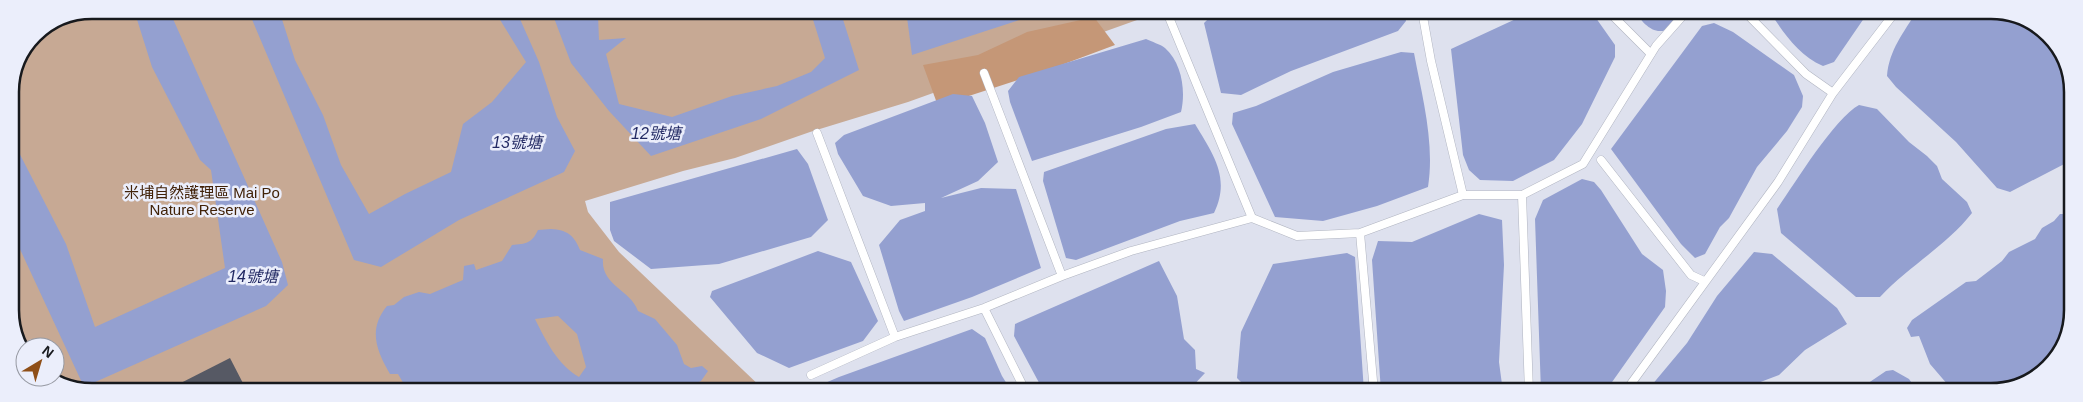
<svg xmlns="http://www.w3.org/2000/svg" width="2083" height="402" font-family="Helvetica,'Noto Sans TC',sans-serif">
  <rect width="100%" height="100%" fill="#dee1ee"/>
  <path fill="#c7a994" d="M 92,10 L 1165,10 L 908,102 L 810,132 L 735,158 L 683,171 L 585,201 L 588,212 L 619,252 L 765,391 L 81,391 L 50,377 L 55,377 L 55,347 L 25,347 L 25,351 L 13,331 L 10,91 L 34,34 Z"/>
  <path fill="#c59777" d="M 1094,17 L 1115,45 L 1040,73 L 938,106 L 923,65 L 978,55 L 1027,32 Z"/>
  <path fill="#94a0d0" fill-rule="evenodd" d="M 134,10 L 169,10 L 282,262 L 288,285 L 266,306 L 84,387 L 12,232 L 10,135 L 66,244 L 95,327 L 225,268 L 211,170 L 200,160 L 152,67 Z
    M 248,10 L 279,10 L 295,60 L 323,115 L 341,165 L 369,214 L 405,194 L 451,172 L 463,124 L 492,102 L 526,62 L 494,10 L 516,10 L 539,62 L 557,117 L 575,151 L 564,172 L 459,220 L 381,267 L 354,260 Z
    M 551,10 L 589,10 L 598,15 L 599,40 L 626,38 L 606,54 L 619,104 L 672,117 L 732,96 L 777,86 L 811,72 L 825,58 L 810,10 L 840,10 L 859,70 L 761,119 L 651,156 L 609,111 L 571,63 Z
    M 906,10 L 931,10 L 966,20 L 988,10 L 1050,10 L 912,55 Z
    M 1217,10 L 1404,11 L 1406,21 L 1398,31 L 1291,71 L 1241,95 L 1221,93 L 1204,23 Z
    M 1438,11 L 1492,11 L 1452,19 L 1439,15 Z
    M 1533,11 L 1591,11 L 1615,45 L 1615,57 L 1582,124 L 1554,160 L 1513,181 L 1480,180 L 1469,170 L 1463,155 L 1451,49 Z
    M 1636,11 L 1682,11 C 1678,16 1675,23 1670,27 C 1657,39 1640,22 1636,11 Z
    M 1769,11 L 1869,11 L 1834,62 L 1823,66 C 1798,55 1784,33 1769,11 Z
    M 1917,11 L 2002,11 L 2034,26 L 2071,76 L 2072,160 L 2010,192 L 1997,188 L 1956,142 L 1896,87 L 1887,76 C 1889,50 1904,32 1917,11 Z
    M 1714,23 L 1733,32 L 1794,75 L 1803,96 L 1802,107 L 1787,131 L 1757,167 L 1729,218 L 1720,227 L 1705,254 L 1695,258 L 1681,244 L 1611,149 L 1702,26 Z
    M 1146,39 C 1152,42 1160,44 1165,48 C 1182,63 1186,91 1181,112 L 1141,127 L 1032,161 L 1010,102 L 1008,91 L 1019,77 Z
    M 1401,52 L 1414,53 C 1422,96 1435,143 1428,187 L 1377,206 L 1323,221 L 1275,217 L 1232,124 L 1233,113 L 1256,106 L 1333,72 Z
    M 953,94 L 972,96 L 985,123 L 998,162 L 978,181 L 941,198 L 981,188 L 1016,189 L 1041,268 L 972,297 L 904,321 L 899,311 L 879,245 L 900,220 L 925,211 L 925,203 L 891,206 L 863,196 L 838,154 L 835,143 L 844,135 Z
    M 1859,105 L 1877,109 L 1909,142 L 1927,156 L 1937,166 L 1942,179 L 1967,202 L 1972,213 C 1946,246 1909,266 1880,297 L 1856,297 L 1781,233 L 1777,209 C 1795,183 1834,119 1859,105 Z
    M 1195,124 C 1213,154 1231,178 1214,213 L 1180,221 L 1076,260 L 1066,258 L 1043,181 L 1044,172 L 1166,129 Z
    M 797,149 L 808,164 L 828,220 L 811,237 L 719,264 L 651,269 L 614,241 L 610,230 L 610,202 Z
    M 1582,179 L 1594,182 L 1601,190 L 1642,254 L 1663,270 L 1666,291 L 1665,307 L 1605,392 L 1541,392 L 1535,219 L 1543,200 Z
    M 1479,214 L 1502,220 L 1504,265 L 1499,362 L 1503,392 L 1381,392 L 1372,260 L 1378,241 L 1412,242 Z
    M 2060,214 L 2072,214 L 2072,321 L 2045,372 L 1996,392 L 1954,392 L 1930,364 L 1919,336 L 1911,337 L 1907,328 L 1912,320 L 1966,282 L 1976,281 L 2002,261 L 2009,252 L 2035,239 L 2042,228 L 2054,221 Z
    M 551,229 C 567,230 574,235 580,250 L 603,259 C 601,286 630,289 638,311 L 655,319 L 677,345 L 684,364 L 691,368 L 702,366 L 708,371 L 701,381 L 679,391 L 408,391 L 398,374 L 390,374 C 376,350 368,329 387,306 L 394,305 L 404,297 L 419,292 L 430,294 L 463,280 L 464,266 L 474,264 L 476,270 L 502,261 L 512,245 C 526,244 532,243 538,230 ZM 558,316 L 577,334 L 586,367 L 579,377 C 557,364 546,341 535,319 Z
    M 818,251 L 851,262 L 878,321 L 863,341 L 789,368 L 757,353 L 710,297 L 712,291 Z
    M 1754,252 L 1772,254 L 1837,308 L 1847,324 L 1805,350 L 1779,375 L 1734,392 L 1646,392 L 1687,343 L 1717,296 Z
    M 1347,253 L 1355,257 L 1364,392 L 1251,392 L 1237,378 L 1241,332 L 1273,264 Z
    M 1159,261 L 1177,296 L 1184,339 L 1195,350 L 1196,369 L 1205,373 L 1190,389 L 1179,392 L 1044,392 L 1014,336 L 1015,324 Z
    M 972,329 L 985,338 L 1002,376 L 1012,392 L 813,391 L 818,386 L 839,377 Z
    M 1893,370 L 1909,379 L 1918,392 L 1855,392 L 1886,371 Z"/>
  <path fill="#565964" d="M 230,358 L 247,391 L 165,391 Z"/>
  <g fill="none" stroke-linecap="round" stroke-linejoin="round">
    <g stroke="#b1b5c1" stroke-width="9">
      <path id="service" d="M 1166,10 L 1252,218
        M 1422,11 L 1431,61 L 1463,195
        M 1608,11 L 1651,54
        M 1744,11 L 1806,74 L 1833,93
        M 984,73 L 1062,276
        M 817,133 L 895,337
        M 1601,160 L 1691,275 L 1704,281
        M 1522,195 L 1529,392
        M 1360,233 L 1374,392
        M 984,308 L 1026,392
        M 811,375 L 895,337 L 984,308 L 1062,276 L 1131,251 L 1252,218 L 1297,236 L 1360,233 L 1463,195 L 1522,195 L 1583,164 L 1656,46 L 1687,11
        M 1625,392 L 1778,182 L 1833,93 L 1896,11"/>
    </g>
    <use href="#service" stroke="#fff" stroke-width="8"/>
  </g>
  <g text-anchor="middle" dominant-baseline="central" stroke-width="5" stroke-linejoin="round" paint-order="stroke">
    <g font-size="15" fill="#412208" stroke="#ebeefb">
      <text x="202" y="192">米埔自然護理區 Mai Po<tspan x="202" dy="17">Nature Reserve</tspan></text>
    </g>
    <g font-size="16" font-style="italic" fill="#232a64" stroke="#ebeefb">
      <text x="656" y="133">12號塘</text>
      <text x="517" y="142">13號塘</text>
      <text x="253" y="276">14號塘</text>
    </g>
  </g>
  <path d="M0 0H2083V402H0ZM92 19H1991A73 73 0 0 1 2064 92V310A73 73 0 0 1 1991 383H92A73 73 0 0 1 19 310V92A73 73 0 0 1 92 19Z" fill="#ebeefb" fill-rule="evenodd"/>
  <path fill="none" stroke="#17191d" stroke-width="2.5" d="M92 19H1991A73 73 0 0 1 2064 92V310A73 73 0 0 1 1991 383H92A73 73 0 0 1 19 310V92A73 73 0 0 1 92 19Z"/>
  <g transform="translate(40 362) rotate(38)"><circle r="24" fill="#ebeefb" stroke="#9699a2"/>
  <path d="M0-4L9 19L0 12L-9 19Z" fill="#8f4f18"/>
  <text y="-8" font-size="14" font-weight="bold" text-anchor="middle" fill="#17191d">N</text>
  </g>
</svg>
